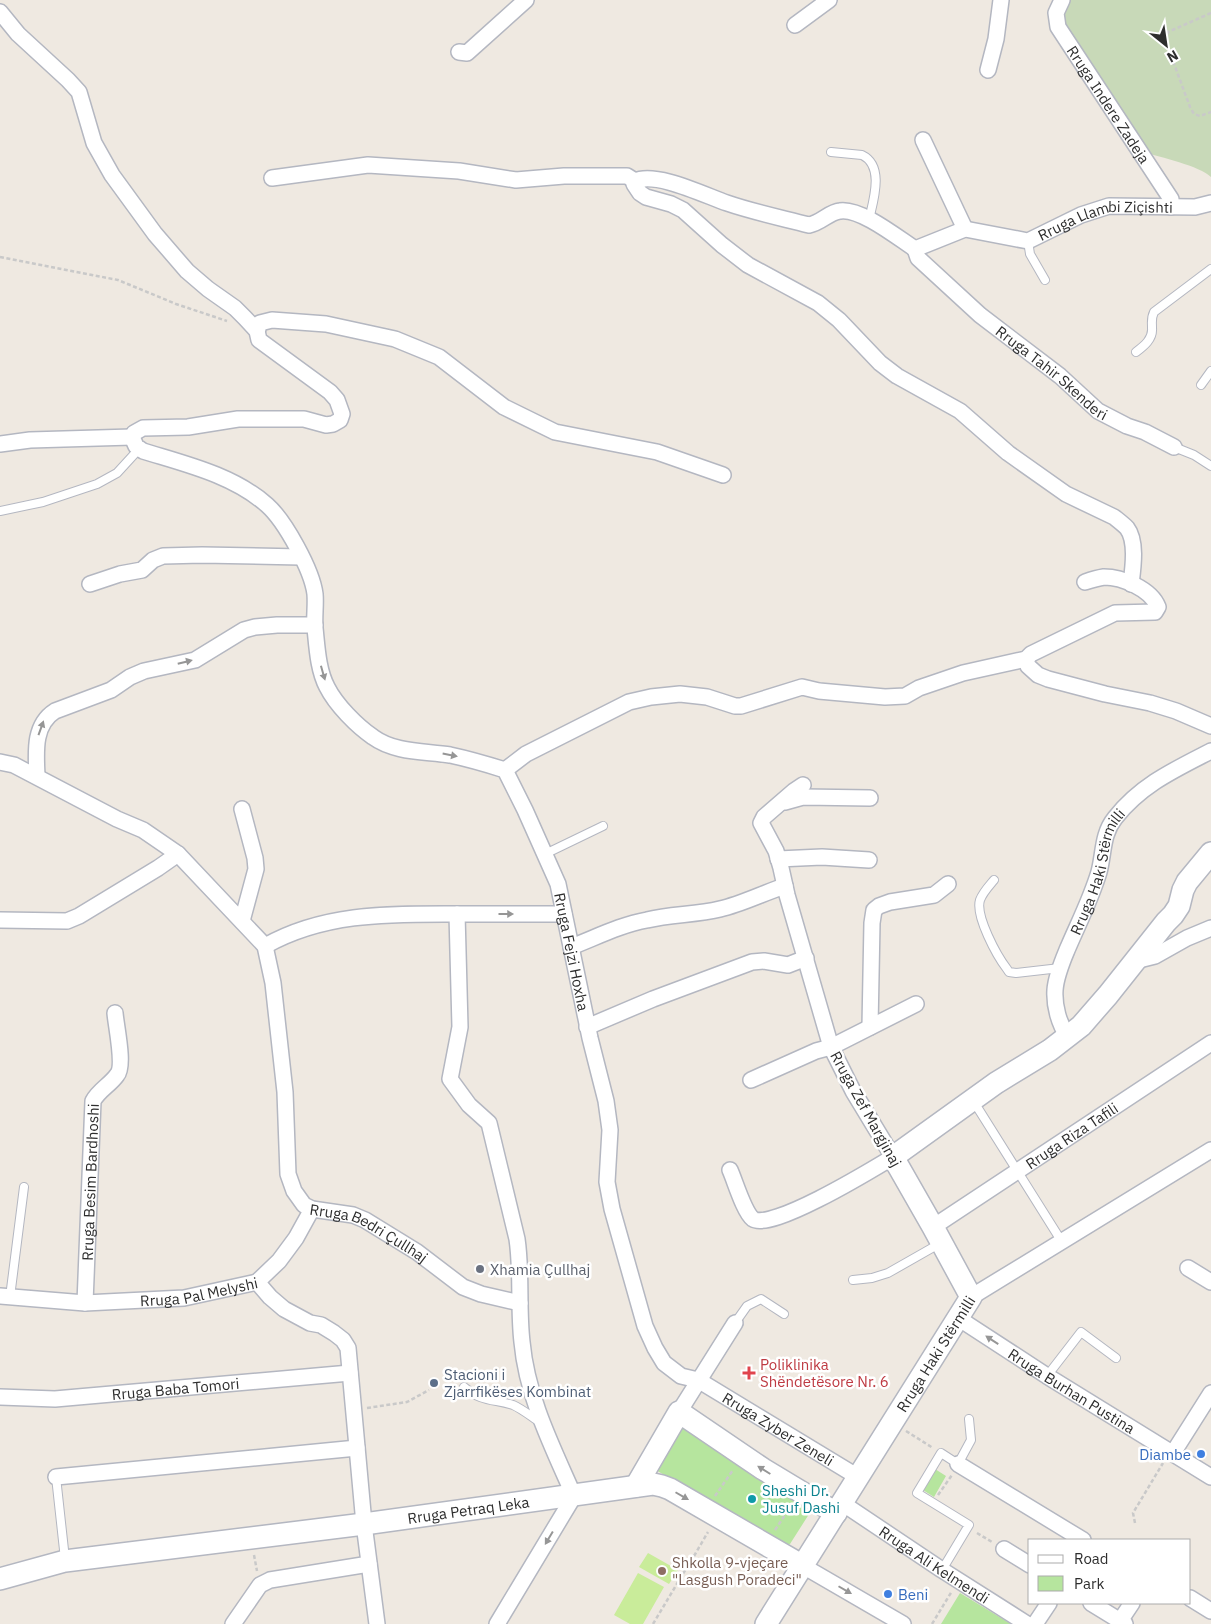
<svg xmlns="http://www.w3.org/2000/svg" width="1211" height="1624" font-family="'IBM Plex Sans',sans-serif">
  <rect width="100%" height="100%" fill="#efe9e1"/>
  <path fill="#b6e59e" d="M 677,1423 L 809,1506 L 811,1511 L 790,1544 L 785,1545 L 654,1469 Z
    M 935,1469 L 946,1476 L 934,1497 L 923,1490 Z
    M 960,1593 L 1011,1624 L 941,1624 Z"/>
  <path fill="#c8d9b8" d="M 1068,0 L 1211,0 L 1211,177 C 1200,166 1160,157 1143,152 L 1061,18 Z"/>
  <path fill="#c9ec9a" d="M 648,1553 L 678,1570 L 669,1584 L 639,1567 Z
    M 638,1573 L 664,1587 L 643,1624 L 630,1624 L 614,1615 Z"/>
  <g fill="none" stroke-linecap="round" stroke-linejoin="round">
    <g stroke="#b4b7c1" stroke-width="10">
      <path id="lane" d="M 831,152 L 862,155 C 885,166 873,201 869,220
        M 1028,241 L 1030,254 L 1045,280
        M 1136,352 C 1144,346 1153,339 1152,328 C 1152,321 1151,318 1154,312 L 1211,269
        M 1201,385 L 1211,371
        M 1174,447 L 1194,455 L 1211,466
        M 0,511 L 43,502 L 97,484 L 117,473 L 139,449
        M 545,854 L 603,826
        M 994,880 C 989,886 983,892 980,900 C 975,916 997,956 1007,969 L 1009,972 L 1016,973 L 1060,968
        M 974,1102 L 1062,1242
        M 853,1280 L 872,1278 L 888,1273 L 939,1244
        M 10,1297 L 24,1187
        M 735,1323 L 747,1306 L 761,1299 L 784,1314
        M 1047,1376 L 1081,1332 L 1116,1358
        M 464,1387 C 481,1402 494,1399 513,1405 C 522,1409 532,1417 540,1422
        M 56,1477 L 65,1559
        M 942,1570 L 969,1525 L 917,1493 L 941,1453 L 958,1464 L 971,1440 L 969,1419"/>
    </g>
    <g stroke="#b4b7c1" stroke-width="18">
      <g id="street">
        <path id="s1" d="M 1062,0 L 1056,13 L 1058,27 L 1171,199 L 1171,207"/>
        <path d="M 0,12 L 18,34 L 68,80 L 79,92 L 94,143 L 112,175 L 155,234 L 187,271 L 208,289 L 235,308 L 245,318 L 257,331 L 259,340 L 330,392 L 337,400 L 342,414 L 340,420 L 333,424 L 326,425 L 304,419 L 238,419 L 188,427 L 143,428 L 134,433 L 132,437"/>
        <path d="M 795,25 L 829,0"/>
        <path d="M 459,52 L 467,53 L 526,0"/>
        <path d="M 988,70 L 996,39 L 1001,0"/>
        <path d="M 923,140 L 965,229"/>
        <path d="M 272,178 L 368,165 L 459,171 L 516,180 L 564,176 L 627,176 L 635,181"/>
        <path d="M 635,181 L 634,184 L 640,193 L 646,197 L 671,204 L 683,210 L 722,245 L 748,265 L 818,303 L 839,320 L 880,363 L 897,376 L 960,411 L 1008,453 L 1066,494 L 1114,517 C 1119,521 1123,524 1127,528 C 1137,541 1133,568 1131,584"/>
        <path d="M 635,181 C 656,171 706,196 727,203 C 753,212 782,218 809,225 C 821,223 829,212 840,211 C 861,208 898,238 915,249"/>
        <path id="s2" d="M 915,249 L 918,258 L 980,315 L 1060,376 L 1098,411 L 1127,426 L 1145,432 L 1174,447"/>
        <path id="s3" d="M 915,249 L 965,229 L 1028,241 L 1081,215 L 1109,206 L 1195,207 L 1211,203"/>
        <path d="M 257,331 L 260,323 L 272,320 L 326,324 L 395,339 L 439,357 L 504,407 L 555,432 L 657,452 L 723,475"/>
        <path id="s4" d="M 132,437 L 136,446 L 143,451 C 185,464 233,475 267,505 C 285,521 312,570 315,594 C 316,605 314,617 315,628 C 317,647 318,670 327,687 C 336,705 357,726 373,737 C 395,753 425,751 450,755 C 469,759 486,764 505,770 L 525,810 L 558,884 L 590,1038 L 606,1101 L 610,1130 L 607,1182 L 612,1209 L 645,1326 L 655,1348 L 664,1363 L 681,1376 L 698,1380 L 858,1477"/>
        <path d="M 0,444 L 30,440 L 132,437"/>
        <path d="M 90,584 L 120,574 L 142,570 L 153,560 L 163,556 L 202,555 L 301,557"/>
        <path d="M 1026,659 L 1028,666 L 1038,675 L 1048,679 L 1105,694 L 1150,703 L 1176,711 L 1211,726"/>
        <path id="s5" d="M 0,762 L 14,765 L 117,819 L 143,830 L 178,854 L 265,946 L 273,983 L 285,1092 L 288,1174 L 294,1191 L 304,1205 L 312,1209 L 353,1215 L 365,1220 L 417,1252 L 463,1287 L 481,1294 L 520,1303"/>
        <path d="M 505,770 L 526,754 L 629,702 L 651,697 L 680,694 L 707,697 L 735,706 L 741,706 L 802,687 L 819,691 L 885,697 L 905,696 L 919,688 L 963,673 L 1026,659 L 1031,654 L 1115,613 L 1155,612 L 1158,607 C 1151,589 1122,577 1104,577 C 1098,578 1091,580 1085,582"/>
        <path d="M 37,776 C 36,753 33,725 55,711 L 111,690 L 130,677 L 144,671 L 195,660 L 244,630 L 255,627 L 277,625 L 315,625"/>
        <path d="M 785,802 L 803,797 L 870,798"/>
        <path d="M 242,809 L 255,858 L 256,869 L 242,921"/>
        <path d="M 778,859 L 822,857 L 869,860"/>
        <path d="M 457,914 L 460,1027 L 450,1079 L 469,1105 L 489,1123 L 517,1239 C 522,1273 518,1308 522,1342 C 527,1397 552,1446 574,1496 L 497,1624"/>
        <path d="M 0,920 L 67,921 L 79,916 L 158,868 L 178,854"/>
        <path d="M 265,946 C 325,912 391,914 458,914 C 493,914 529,914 564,914"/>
        <path d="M 571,947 C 597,937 620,925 647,920 C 671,914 696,915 720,909 C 742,904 763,893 785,886"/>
        <path d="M 1135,961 L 1155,956 L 1187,938 L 1211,928"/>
        <path d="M 587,1027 L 653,999 L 752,962 L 764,961 L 788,965 L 806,958"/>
        <path d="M 870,1027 L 872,923 L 874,910 L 879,906 L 890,902 L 934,895 L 948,884"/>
        <path id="s6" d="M 1068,1037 C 1059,1024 1054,1006 1055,990 C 1056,976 1062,962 1067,950 C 1078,924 1091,899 1099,872 C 1104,853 1102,834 1115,818 C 1141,785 1174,770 1211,751"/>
        <path d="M 751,1080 L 816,1051 L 831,1047 L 916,1004"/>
        <path d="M 730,1170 C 735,1181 744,1212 753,1219 C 772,1231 873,1169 893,1157 L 853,1091 L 831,1047 L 787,895 L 781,868 L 776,851 L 761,823 L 764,817 L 794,791 L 803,785"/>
        <path id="s7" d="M 933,1227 L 1211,1043"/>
        <path d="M 1188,1268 L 1211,1282"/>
        <path d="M 257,1282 L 270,1297 L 284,1309 L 310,1323 L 321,1325 L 334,1333 L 343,1340 L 348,1348 L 364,1524 L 377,1624"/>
        <path d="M 257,1282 L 279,1261 L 296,1238 L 312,1209"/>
        <path id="s8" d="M 0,1296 L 85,1303 L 184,1298 L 257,1282"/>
        <path d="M 971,1297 L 1211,1150"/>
        <path id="s9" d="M 85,1303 L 93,1101 C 99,1090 110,1085 117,1075 C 125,1066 116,1026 115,1013"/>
        <path id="s10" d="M 958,1318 L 1047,1376 L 1211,1477"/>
        <path id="s11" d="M 0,1397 L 55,1399 L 350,1373"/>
        <path d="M 679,1412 L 735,1323"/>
        <path d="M 1173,1453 L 1211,1393"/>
        <path d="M 958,1464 L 1083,1540"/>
        <path d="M 56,1477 L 357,1448"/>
        <path id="s12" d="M 842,1503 L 942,1570 L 1027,1624"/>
        <path d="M 1004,1549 L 1030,1565"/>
        <path d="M 803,1566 L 903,1624"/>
        <path d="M 1190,1598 L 1211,1611"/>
        <path d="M 1091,1603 L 1125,1624"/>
        <path d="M 1120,1621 L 1132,1603"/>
        <path d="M 233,1624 L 260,1585 L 270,1580 L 369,1564"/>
        <path d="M 1035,1624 L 1049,1603"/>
      </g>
    </g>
    <g stroke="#b4b7c1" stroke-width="24">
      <g id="secondary">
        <path d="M 636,1486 L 679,1412 L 763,1469 L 836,1513"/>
        <path id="s13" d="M 0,1579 L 65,1561 L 364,1524 L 653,1484 L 662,1486 L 670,1489 L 803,1566"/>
        <path id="s14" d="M 766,1624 L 971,1297 L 933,1227 L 893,1157 L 996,1083 L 1050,1050 L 1081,1026 L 1108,995 L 1166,922 L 1173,915 L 1179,906 L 1183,890 L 1187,882 L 1211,853"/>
      </g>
    </g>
    <path stroke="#c9c9c9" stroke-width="2.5" stroke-dasharray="4 2.5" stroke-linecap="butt" d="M 1211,13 L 1168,32 L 1166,42 L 1190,107 L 1194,114 L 1200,116 L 1211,112
      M 0,257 L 118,280 L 176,304 L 227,321
      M 367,1408 L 407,1402 L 429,1390
      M 906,1431 L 933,1448
      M 938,1495 L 952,1475
      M 715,1496 L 733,1470
      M 1135,1523 L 1133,1513 L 1163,1463
      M 775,1530 L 791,1506
      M 977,1533 L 992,1542
      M 254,1555 L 257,1571
      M 694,1556 L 708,1532
      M 653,1624 L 687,1567
      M 932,1624 L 952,1591"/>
    <use href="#lane" stroke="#fff" stroke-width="8"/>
    <use href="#street" stroke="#fff" stroke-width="15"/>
    <use href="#secondary" stroke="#fff" stroke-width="21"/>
  </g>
  <defs><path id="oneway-solid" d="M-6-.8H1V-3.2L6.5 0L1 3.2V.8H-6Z" transform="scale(1.25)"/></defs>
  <g fill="#969696">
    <use href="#oneway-solid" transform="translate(185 662) rotate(-14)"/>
    <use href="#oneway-solid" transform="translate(323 673) rotate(74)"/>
    <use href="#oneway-solid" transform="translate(41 728) rotate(-70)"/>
    <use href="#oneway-solid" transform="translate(450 755) rotate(11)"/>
    <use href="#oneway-solid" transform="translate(506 914)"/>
    <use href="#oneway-solid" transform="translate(992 1340) rotate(-147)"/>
    <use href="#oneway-solid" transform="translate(764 1470) rotate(-148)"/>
    <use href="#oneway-solid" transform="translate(682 1496) rotate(30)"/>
    <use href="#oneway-solid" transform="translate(549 1538) rotate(121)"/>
    <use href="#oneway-solid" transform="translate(845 1590) rotate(30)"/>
  </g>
  <circle fill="#6b7280" stroke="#fff" stroke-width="2" cx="480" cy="1269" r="5"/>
  <path fill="#e0444e" stroke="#fff" stroke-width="2" d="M746.5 1365.5h5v5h5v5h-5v5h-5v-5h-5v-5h5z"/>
  <circle fill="#5c6f8a" stroke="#fff" stroke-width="2" cx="434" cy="1383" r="5"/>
  <g fill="#3f7fe0" stroke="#fff" stroke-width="2">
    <circle cx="1201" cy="1454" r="5"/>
    <circle cx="888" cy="1594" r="5"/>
  </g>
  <circle fill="#0f9aa8" stroke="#fff" stroke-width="2" cx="752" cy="1499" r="5"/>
  <circle fill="#8d6e63" stroke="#fff" stroke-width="2" cx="662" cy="1571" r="5"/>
  <g text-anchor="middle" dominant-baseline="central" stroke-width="5" stroke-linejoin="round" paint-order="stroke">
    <g font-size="15" fill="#2e2e2e" stroke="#fff">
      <text stroke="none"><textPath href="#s1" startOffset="121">Rruga Indere Zadeja</textPath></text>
      <text stroke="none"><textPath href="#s3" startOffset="200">Rruga Llambi Ziçishti</textPath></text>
      <text stroke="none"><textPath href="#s2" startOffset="186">Rruga Tahir Skenderi</textPath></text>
      <text stroke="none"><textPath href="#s6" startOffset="176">Rruga Haki Stërmilli</textPath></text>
      <text stroke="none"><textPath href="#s4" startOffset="752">Rruga Fejzi Hoxha</textPath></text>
      <text transform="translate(866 1109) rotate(61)">Rruga Zef Margjinaj</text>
      <text stroke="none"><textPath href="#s7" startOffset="166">Rruga Riza Tafili</textPath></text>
      <text stroke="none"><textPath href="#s9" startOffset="121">Rruga Besim Bardhoshi</textPath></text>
      <text stroke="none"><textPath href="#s5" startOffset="664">Rruga Bedri Çullhaj</textPath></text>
      <text stroke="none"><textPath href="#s8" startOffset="200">Rruga Pal Melyshi</textPath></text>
      <text stroke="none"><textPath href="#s14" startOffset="319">Rruga Haki Stërmilli</textPath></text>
      <text stroke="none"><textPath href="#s11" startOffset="176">Rruga Baba Tomori</textPath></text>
      <text stroke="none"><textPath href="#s10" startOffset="135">Rruga Burhan Pustina</textPath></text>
      <text stroke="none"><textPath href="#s4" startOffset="1310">Rruga Zyber Zeneli</textPath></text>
      <text stroke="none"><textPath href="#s13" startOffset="474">Rruga Petraq Leka</textPath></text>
      <text stroke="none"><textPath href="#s12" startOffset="111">Rruga Ali Kelmendi</textPath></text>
    </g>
    <g font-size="15" fill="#5b616d" stroke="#fff" text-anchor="start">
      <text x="490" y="1269">Xhamia Çullhaj</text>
    </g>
    <g font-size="15" fill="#be3a42" stroke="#fff" text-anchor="start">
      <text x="760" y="1364">Poliklinika<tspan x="760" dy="17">Shëndetësore Nr. 6</tspan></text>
    </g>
    <g font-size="15" fill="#4e5e75" stroke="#fff" text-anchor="start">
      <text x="444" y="1374">Stacioni i<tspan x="444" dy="17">Zjarrfikëses Kombinat</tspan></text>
    </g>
    <g font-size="15" fill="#366cbe" stroke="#fff" text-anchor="end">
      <text x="1191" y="1454">Diambe</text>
      <text x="898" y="1594" text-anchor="start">Beni</text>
    </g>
    <g font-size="15" fill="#0d838f" stroke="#fff" text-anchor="start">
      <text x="762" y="1490">Sheshi Dr.<tspan x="762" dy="17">Jusuf Dashi</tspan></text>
    </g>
    <g font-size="15" fill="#785e54" stroke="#fff" text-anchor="start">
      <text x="672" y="1562">Shkolla 9-vjeçare<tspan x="672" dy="17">"Lasgush Poradeci"</tspan></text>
    </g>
  </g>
  <rect x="1028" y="1539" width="162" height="65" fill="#ffffff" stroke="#ababab"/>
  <rect x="1038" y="1555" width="25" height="8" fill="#ffffff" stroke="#ababab"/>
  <text x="1074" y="1564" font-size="15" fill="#2e2e2e">Road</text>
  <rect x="1038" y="1576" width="25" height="15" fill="#b6e59e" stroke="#ababab"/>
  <text x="1074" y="1589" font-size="15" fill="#2e2e2e">Park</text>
  <g transform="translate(1166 45) rotate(150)" stroke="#ffffff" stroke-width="4" paint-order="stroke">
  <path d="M0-4L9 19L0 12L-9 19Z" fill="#2e2e2e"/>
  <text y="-8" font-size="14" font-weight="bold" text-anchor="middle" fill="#2e2e2e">N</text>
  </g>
</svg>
